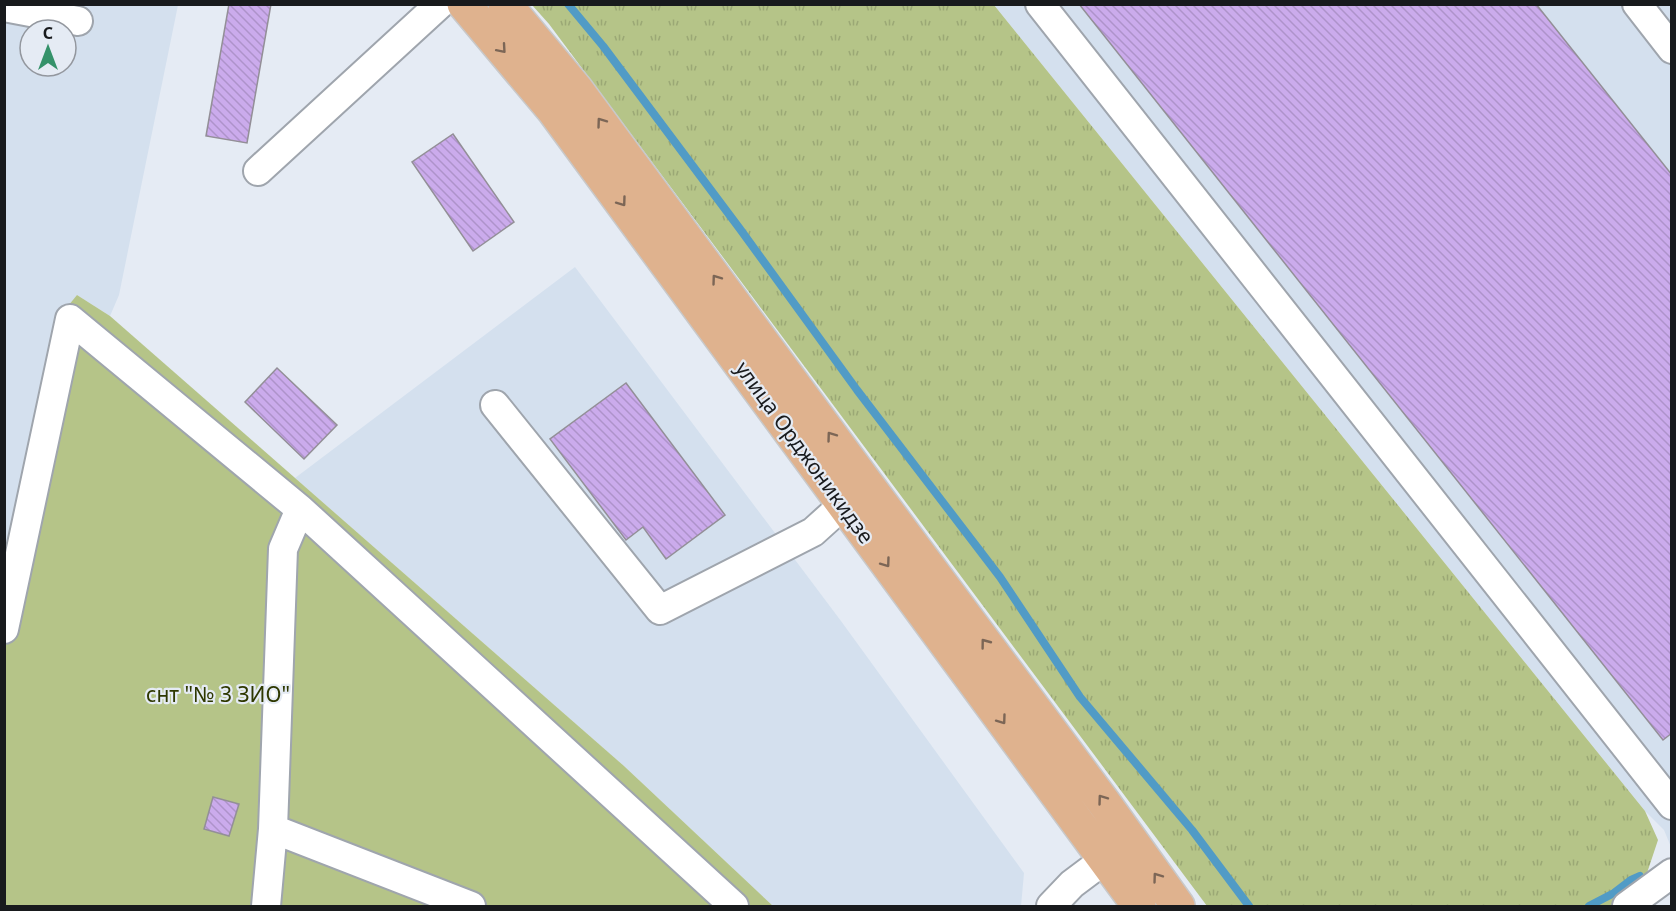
<svg xmlns="http://www.w3.org/2000/svg" width="1676" height="911" font-family="'Noto Sans',sans-serif">
  <defs>
    <pattern id="grass-tufts" width="24" height="20" patternUnits="userSpaceOnUse" patternTransform="scale(1.5)"><rect width="24" height="20" fill="#b5c488"/><path d="M3 7l-1-3M5 7V3M7 7l1-3M15 17l-1-3M17 17v-4M19 17l1-3" fill="none" stroke="#9ba875"/></pattern>
    <pattern id="building-back-hatch" width="6" height="6" patternUnits="userSpaceOnUse" patternTransform="scale(1.5)"><rect width="6" height="6" fill="#cbabec"/><path d="M-1 5l2 2M0 0l6 6M5-1l2 2" fill="none" stroke="#ae93ca"/></pattern>
  </defs>
  <rect width="100%" height="100%" fill="#e5ebf4"/>
  <path fill="#d4e0ee" fill-rule="evenodd" d="M 5,5 L 178,5 L 119,295 L 110,316 L 77,295 L 5,572 ZM 30,30 L 66,30 L 66,66 L 30,66 Z
    M 994,5 L 1671,5 L 1671,847 L 1664,830 L 1645,811 Z
    M 575,267 L 841,621 L 1024,873 L 1021,906 L 773,906 L 624,766 L 295,478 Z"/>
  <path fill="url(#grass-tufts)" d="M 532,5 L 994,5 L 1645,811 L 1658,840 L 1641,891 L 1622,906 L 1207,906 L 549,24 Z"/>
  <path fill="#b5c488" d="M 77,295 L 110,316 L 624,766 L 773,906 L 5,906 L 5,572 L 60,316 Z"/>
  <g fill="none" stroke-linecap="round" stroke-linejoin="round">
    <path stroke="#519bc6" stroke-width="8" d="M 568,4 L 603,46 L 740,229 L 857,390 L 1000,577 L 1080,697 L 1192,830 L 1249,906
      M 1589,906 L 1614,893 L 1631,880 L 1640,876"/>
  </g>
  <path fill="url(#building-back-hatch)" stroke="#938f97" stroke-width="1.5" d="M 229,4 L 271,4 L 247,143 L 206,136 Z
    M 1079,4 L 1536,4 L 1672,175 L 1672,733 L 1663,740 Z
    M 453,134 L 514,222 L 473,251 L 412,162 Z
    M 277,368 L 337,425 L 304,459 L 245,402 Z
    M 626,383 L 725,515 L 666,559 L 643,527 L 626,540 L 550,439 Z
    M 213,797 L 239,804 L 229,836 L 204,829 Z"/>
  <g fill="none" stroke-linecap="round" stroke-linejoin="round">
    <g stroke="#9fa5ad" stroke-width="32">
      <path id="minor" d="M 1040,4 L 1672,805
        M 1637,4 L 1672,49
        M 4,7 L 78,21
        M 258,171 L 440,4
        M 495,405 L 660,610 L 813,532 L 844,504
        M 300,509 L 734,906
        M 4,629 L 70,319 L 300,509 L 283,549 L 273,829 L 266,906
        M 273,829 L 471,906
        M 1051,906 L 1072,884 L 1104,860
        M 1627,906 L 1672,873"/>
    </g>
    <g stroke="#c8c8c9" stroke-width="36">
      <path id="major" d="M 464,4 L 554,111 L 1139,906
        M 505,4 L 576,89 L 866,483 L 1105,804 L 1178,906"/>
    </g>
    <use href="#minor" stroke="#fff" stroke-width="28"/>
    <use href="#major" stroke="#dfb28e" stroke-width="33"/>
  </g>
  <defs><path id="oneway-chevron" d="M-2-3.5L2.5 0L-2 3.5" fill="none" stroke-width="1.6" stroke-linecap="round" stroke-linejoin="round" transform="scale(1.5)"/></defs>
  <g stroke="#7c6656">
    <use href="#oneway-chevron" transform="translate(502 49) rotate(49)"/>
    <use href="#oneway-chevron" transform="translate(601 122) rotate(-126)"/>
    <use href="#oneway-chevron" transform="translate(622 202) rotate(54)"/>
    <use href="#oneway-chevron" transform="translate(716 279) rotate(-126)"/>
    <use href="#oneway-chevron" transform="translate(831 436) rotate(-126)"/>
    <use href="#oneway-chevron" transform="translate(886 563) rotate(54)"/>
    <use href="#oneway-chevron" transform="translate(985 643) rotate(-127)"/>
    <use href="#oneway-chevron" transform="translate(1002 720) rotate(54)"/>
    <use href="#oneway-chevron" transform="translate(1102 799) rotate(-126)"/>
    <use href="#oneway-chevron" transform="translate(1157 877) rotate(-126)"/>
  </g>
  <g text-anchor="middle" dominant-baseline="central" stroke-width="4.5" stroke-linejoin="round" paint-order="stroke">
    <g font-size="21" fill="#181a1d" stroke="#e5ebf4">
      <text transform="translate(805 452) rotate(54)">улица Орджоникидзе</text>
    </g>
    <g font-size="21" fill="#2e3800" stroke="#e5ebf4">
      <text x="218" y="694">снт "№ 3 ЗИО"</text>
    </g>
  </g>
  <rect width="1676" height="911" fill="none" stroke="#181a1d" stroke-width="12"/>
  <g transform="translate(48 48)"><circle r="28" fill="#e5ebf4" stroke="#93979e" stroke-width="1.5"/>
  <path d="M0-4.5L10 22L0 15L-10 22Z" fill="#35926a"/>
  <text y="-9" font-size="16" font-weight="bold" text-anchor="middle" fill="#181a1d">С</text>
  </g>
</svg>
